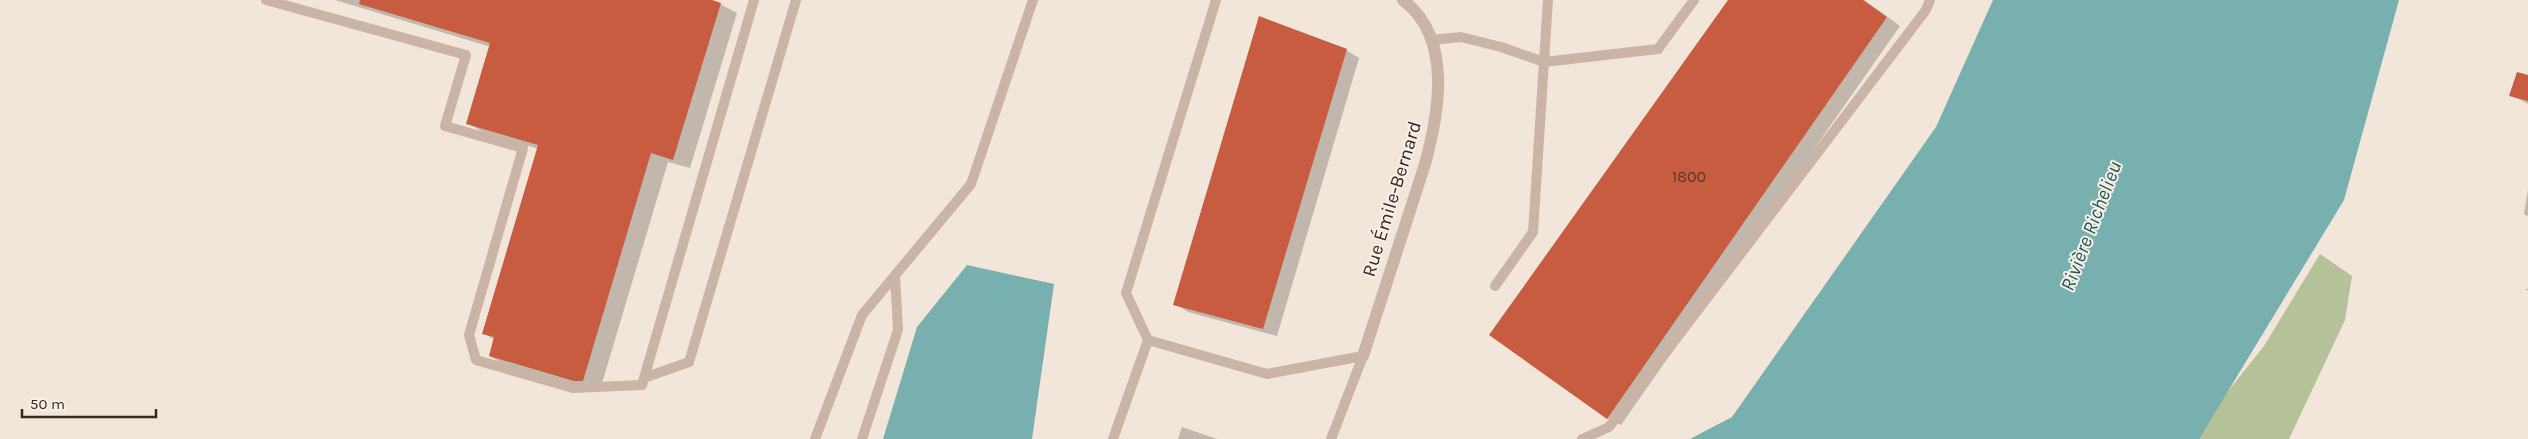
<svg xmlns="http://www.w3.org/2000/svg" width="2528" height="439" font-family="Karla,sans-serif">
  <rect width="100%" height="100%" fill="#f2e5d9"/>
  <path fill="#b5c199" d="M 2320,254 L 2352,276 L 2345,320 L 2289,439 L 2190,439 L 2264,346 Z"/>
  <path fill="#78afaf" d="M 1993,0 L 2399,0 L 2344,200 L 2199,439 L 1690,439 L 1732,417 L 1936,127 Z
    M 967,265 L 1054,284 L 1032,439 L 883,439 L 917,327 Z"/>
  <path fill="#0003" d="M 335,0 L 708,0 L 720,4 L 737,13 L 690,168 L 668,162 L 600,390 L 592,390 L 507,366 L 490,356 L 495,340 L 483,333 L 539,149 L 484,133 L 468,123 L 491,47 Z
    M 1730,0 L 1864,0 L 1900,26 L 1621,425 L 1607,418 Z
    M 1346,50 L 1359,58 L 1277,336 L 1188,312 L 1175,304 Z
    M 2528,77 L 2528,104 L 2511,95 Z
    M 2528,190 L 2528,216 L 2524,214 Z
    M 1182,427 L 1217,439 L 1178,439 Z"/>
  <path fill="#c85c41" d="M 360,0 L 712,0 L 721,3 L 673,160 L 651,153 L 583,381 L 574,381 L 489,356 L 494,337 L 482,334 L 538,145 L 466,124 L 490,43 L 359,4 Z
    M 1728,0 L 1863,0 L 1887,17 L 1607,419 L 1489,335 Z
    M 1259,16 L 1347,49 L 1263,329 L 1173,305 Z
    M 2517,72 L 2528,75 L 2528,101 L 2509,96 Z"/>
  <g fill="none" stroke-linecap="round" stroke-linejoin="round">
    <path stroke="#b69e8f" stroke-width="3" stroke-dasharray="2.5 2.5" stroke-linecap="butt" d="M 2528,290 L 2528,289"/>
    <path stroke="#cab4a5" stroke-width="10" d="M 266,0 L 466,55 L 445,126 L 523,148 L 469,335 L 476,360 L 573,388 L 642,385 L 754,0
      M 1216,0 L 1126,293 L 1148,340 L 1267,374 L 1363,356
      M 1431,40 L 1461,37 L 1501,47 L 1544,62 L 1658,49 L 1694,0
      M 1495,286 L 1533,232 L 1548,0
      M 644,378 L 689,362 L 796,0
      M 815,439 L 862,315 L 971,184 L 1033,0
      M 862,439 L 898,330 L 895,275
      M 1113,439 L 1148,340
      M 1331,439 L 1363,356
      M 1582,439 L 1609,427 L 1926,10 L 1930,0"/>
    <path stroke="#cab4a5" stroke-width="12" d="M 1363,356 L 1425,164 C 1439,113 1453,38 1403,0"/>
  </g>
  <g text-anchor="middle" dominant-baseline="central" stroke-width="4" stroke-linejoin="round" paint-order="stroke">
    <g font-size="16" fill="#5a362d">
      <text x="1689" y="176">1800</text>
    </g>
    <g font-size="19" fill="#352a26" stroke="#f9efe5">
      <text transform="translate(1392 199) rotate(-73)">Rue Émile-Bernard</text>
    </g>
    <g font-size="20" font-style="italic" fill="#1b5657" stroke="#f9efe5">
      <text transform="translate(2091 226) rotate(-69)">Rivière Richelieu</text>
    </g>
  </g>
  <path d="M22 409v8h134v-8" fill="none" stroke="#352a26" stroke-width="2.5"/>
  <text x="30" y="409" font-size="15" fill="#352a26" stroke="#f9efe5" stroke-width="4" paint-order="stroke">50 m</text>
</svg>
